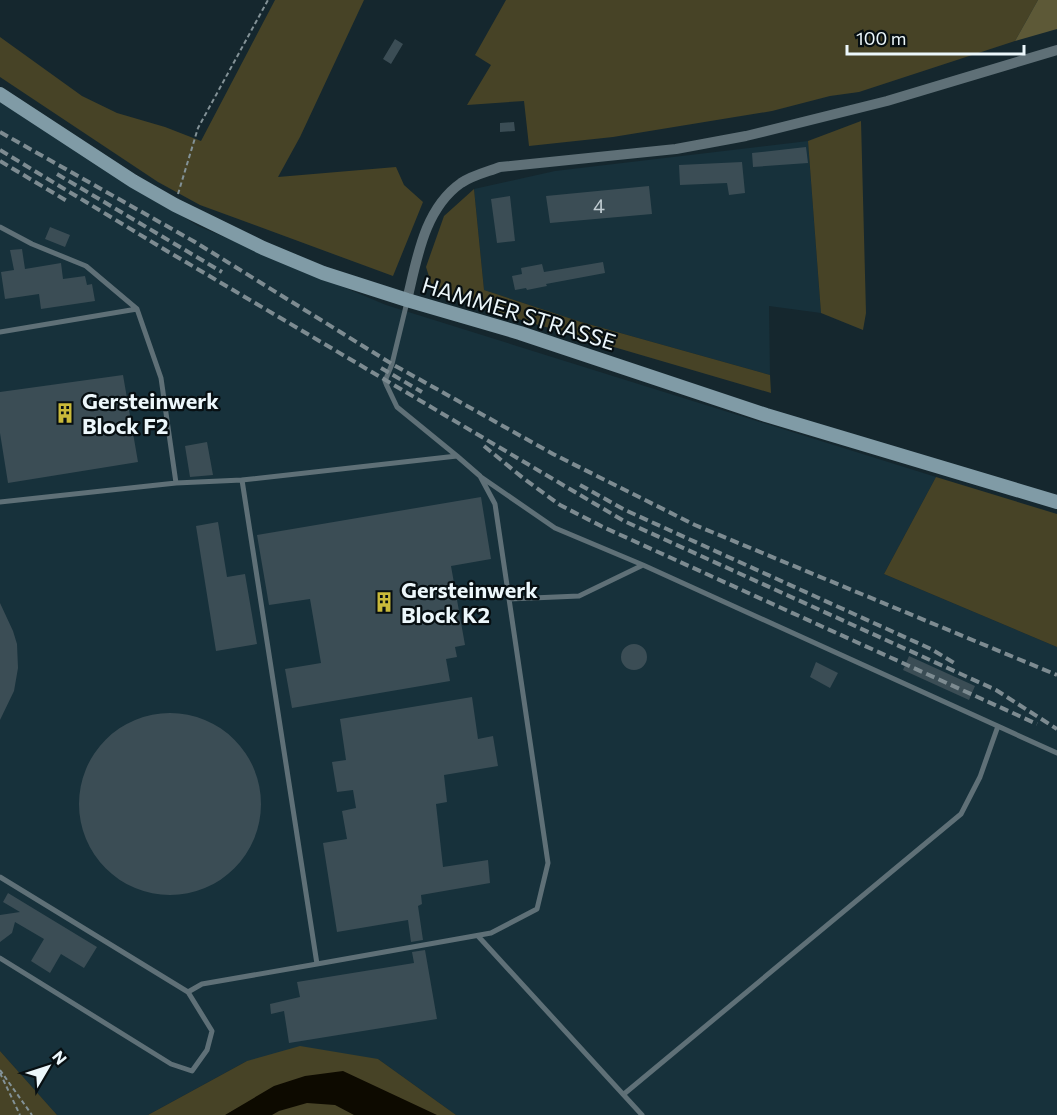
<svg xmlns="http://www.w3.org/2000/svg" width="1057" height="1115" font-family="Commissioner,sans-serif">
  <rect width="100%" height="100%" fill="#15272e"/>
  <path fill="#17313b" d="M 0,102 L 198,226 L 386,305 L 936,477 L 884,574 L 1057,647 L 1057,1115 L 456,1115 L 378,1059 L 247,1061 L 148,1115 L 57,1115 L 0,1051 Z
    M 808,141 L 821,313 L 769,306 L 770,375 L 581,322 L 484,290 L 474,189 L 555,171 Z"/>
  <path fill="#474326" d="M 275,0 L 364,0 L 300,137 L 278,177 L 396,167 L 404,185 L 423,202 L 393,276 L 200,205 L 158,182 L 0,77 L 0,37 L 82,96 L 117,113 L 165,127 L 201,141 Z
    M 506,0 L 1038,0 L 1015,41 L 859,92 L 830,96 L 772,111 L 613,137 L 529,146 L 524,101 L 467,105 L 491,65 L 475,55 Z
    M 861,121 L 866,313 L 863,330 L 821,313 L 808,141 Z
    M 474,189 L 484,290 L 581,322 L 770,375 L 771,393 L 477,307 L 433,289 L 426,267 L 444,216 Z
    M 936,477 L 1057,514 L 1057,647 L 884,574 Z
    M 300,1046 L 378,1059 L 456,1115 L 148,1115 L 247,1061 Z
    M 0,1051 L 57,1115 L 0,1115 Z"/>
  <path fill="#5d5937" d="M 1038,0 L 1057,0 L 1057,29 L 1015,41 Z"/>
  <path fill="#0d0a00" d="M 343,1071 L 437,1115 L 354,1115 L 335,1105 L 307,1103 L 279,1111 L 272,1115 L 225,1115 L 274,1086 L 305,1076 Z"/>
  <path fill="#3b4d55" d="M 395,39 L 403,44 L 391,64 L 383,59 Z
    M 514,122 L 515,131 L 500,132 L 500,123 Z
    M 806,147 L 808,163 L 753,167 L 752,153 Z
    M 742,162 L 745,193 L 729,195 L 727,183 L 680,185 L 679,165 Z
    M 649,186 L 652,214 L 550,223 L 546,196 Z
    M 510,196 L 515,241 L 497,243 L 491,199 Z
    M 50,227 L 70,235 L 65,247 L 45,239 Z
    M 22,249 L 25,269 L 61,263 L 63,279 L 85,276 L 87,285 L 92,284 L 95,301 L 41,309 L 39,294 L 5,299 L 1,272 L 14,270 L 10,250 Z
    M 603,262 L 605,273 L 546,284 L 547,286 L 527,290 L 526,288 L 515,290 L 512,276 L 522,274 L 521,268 L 542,264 L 544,272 Z
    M 123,375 L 138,462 L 8,483 L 0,433 L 0,392 Z
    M 207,442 L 213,475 L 190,477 L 185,446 Z
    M 481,497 L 491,559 L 451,566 L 465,645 L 455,647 L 457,657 L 446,659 L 450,681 L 292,708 L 285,669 L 321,663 L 310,599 L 269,605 L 257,535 Z
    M 218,522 L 227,577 L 245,574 L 257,644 L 216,651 L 196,526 Z
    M 0,603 L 13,631 L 17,644 L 18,668 L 14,691 L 0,720 Z
    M621 657a13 13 0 1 1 26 0a13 13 0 1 1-26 0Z
    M 909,656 L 975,686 L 969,700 L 903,670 Z
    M 816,662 L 838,673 L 830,688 L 810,677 Z
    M 472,697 L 478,739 L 493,736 L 498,766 L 444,775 L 447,802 L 436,804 L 443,867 L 488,860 L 490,883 L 421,895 L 422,904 L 418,906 L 423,940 L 411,942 L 408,920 L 337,932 L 323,843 L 347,839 L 342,811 L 356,808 L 353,790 L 337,792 L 332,762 L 346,760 L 340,719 Z
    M79 804a91 91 0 1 1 182 0a91 91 0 1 1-182 0Z
    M 8,893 L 97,947 L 84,968 L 61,954 L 50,973 L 31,961 L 44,939 L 15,922 L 12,933 L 0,942 L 0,915 L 20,912 L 3,902 Z
    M 425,950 L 437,1019 L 289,1043 L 284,1011 L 271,1014 L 270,1004 L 300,997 L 297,982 L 414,963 L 412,952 Z"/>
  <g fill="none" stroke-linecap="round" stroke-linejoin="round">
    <path stroke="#839297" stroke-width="2" stroke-dasharray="4.5 3" stroke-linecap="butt" d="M 178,194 L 198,128 L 268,0
      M 0,1070 L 32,1115
      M 0,1073 L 20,1115"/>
    <path stroke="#5f7077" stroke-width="5" d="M 0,227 L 32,244 L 86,266 L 137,309 L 161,378 L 176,483 L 242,480 L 457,456 L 480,476 L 495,504 L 548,863 L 537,909 L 491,933 L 317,964 L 242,480
      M 407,302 L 392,364 L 385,381 L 387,386 L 397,407 L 457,456
      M 0,332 L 137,309
      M 481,477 L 555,528 L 643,565 L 1057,753
      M 0,502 L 176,483
      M 509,599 L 579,596 L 643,565
      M 0,877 L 188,992 L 212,1031 L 207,1050 L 192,1071 L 171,1064 L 0,958
      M 478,936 L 642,1115
      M 188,992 L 202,984 L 317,964
      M 624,1094 L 961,814 L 980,777 L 998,726"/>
    <path stroke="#5f7077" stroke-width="10" d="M 407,300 C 417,259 424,209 461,183 C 473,175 487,172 500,167 L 676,149 L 746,136 L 887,101 L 1057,50"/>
    <path stroke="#809ba6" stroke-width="14" d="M 0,94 L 133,181 L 175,205 L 263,248 L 323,273 L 407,300 L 520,333 L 766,415 L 1057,502"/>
    <path stroke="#7d8b91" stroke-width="4" stroke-dasharray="9 4.5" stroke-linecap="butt" d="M 0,132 L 195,242 L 392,364 L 553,454 L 695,525 L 1057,675
      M 0,150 L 162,248 L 624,521 L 996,690 L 1057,729
      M 0,161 L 67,201
      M 57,174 L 222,272
      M 381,368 L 422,392
      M 484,446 L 523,478 L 560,505 L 603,527 L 1037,724
      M 580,485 L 625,510 L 931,649 L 956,664"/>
  </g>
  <defs>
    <g id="building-bare" transform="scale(1.62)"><path d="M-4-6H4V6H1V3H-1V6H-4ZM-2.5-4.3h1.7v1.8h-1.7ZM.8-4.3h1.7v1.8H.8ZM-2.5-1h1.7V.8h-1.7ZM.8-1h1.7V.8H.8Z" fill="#caba3a" stroke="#070f12" stroke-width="2.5" paint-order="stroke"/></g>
  </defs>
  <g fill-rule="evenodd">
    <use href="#building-bare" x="65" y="413"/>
    <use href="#building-bare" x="384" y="602"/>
  </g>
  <g text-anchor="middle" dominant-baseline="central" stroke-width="4.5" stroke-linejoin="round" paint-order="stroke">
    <g font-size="20" fill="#c0ccd2">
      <text x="599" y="205">4</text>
    </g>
    <g font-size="22" fill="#ecf7fb" stroke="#070f12">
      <text transform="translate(519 313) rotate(17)">HAMMER STRASSE</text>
    </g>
    <g font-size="22" font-weight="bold" fill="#ecf7fb" stroke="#070f12" text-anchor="start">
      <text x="82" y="400">Gersteinwerk<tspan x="82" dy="25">Block F2</tspan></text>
      <text x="401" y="589">Gersteinwerk<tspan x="401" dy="25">Block K2</tspan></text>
    </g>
  </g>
  <g transform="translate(48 1067) rotate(51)" stroke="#070f12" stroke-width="4.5" paint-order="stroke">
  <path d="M0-4.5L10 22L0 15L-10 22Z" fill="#ecf7fb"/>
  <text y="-9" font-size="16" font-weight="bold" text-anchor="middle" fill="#ecf7fb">N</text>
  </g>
  <path d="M847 45v9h177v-9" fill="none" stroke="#ecf7fb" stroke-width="3"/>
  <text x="856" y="45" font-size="18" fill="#ecf7fb" stroke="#070f12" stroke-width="4.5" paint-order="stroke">100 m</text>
</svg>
